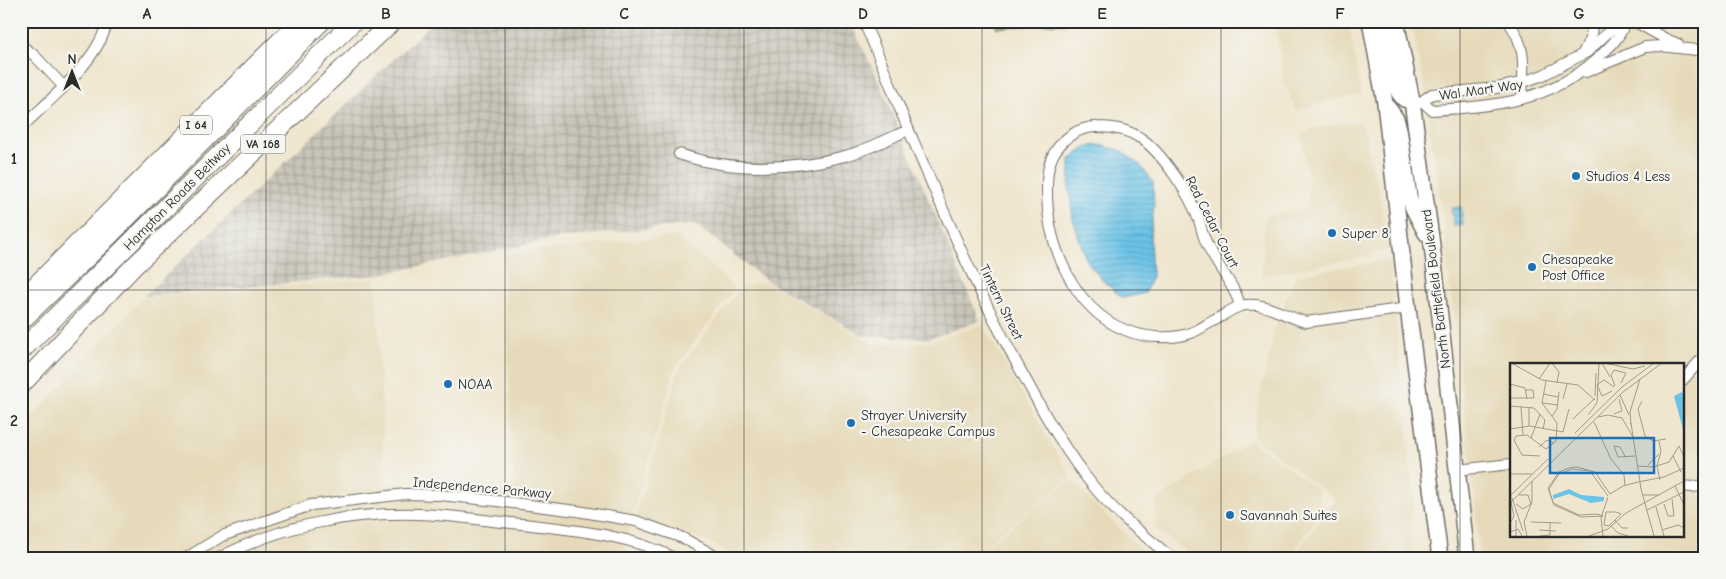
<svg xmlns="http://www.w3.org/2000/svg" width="1726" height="579" font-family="'Comic Neue',sans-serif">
  <defs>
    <pattern id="industrial-grid" width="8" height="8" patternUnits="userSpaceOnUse" patternTransform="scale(1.25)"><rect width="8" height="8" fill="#c8c4b8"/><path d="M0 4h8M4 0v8" fill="none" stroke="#a39f96"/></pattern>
    <pattern id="forest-firs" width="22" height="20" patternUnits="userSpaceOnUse" patternTransform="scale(1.25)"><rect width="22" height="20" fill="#95b66a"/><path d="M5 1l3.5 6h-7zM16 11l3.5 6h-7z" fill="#7a9457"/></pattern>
    <pattern id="water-rules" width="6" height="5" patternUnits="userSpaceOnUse" patternTransform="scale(1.25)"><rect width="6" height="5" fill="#6bc3e8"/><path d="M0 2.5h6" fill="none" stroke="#589fbc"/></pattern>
  </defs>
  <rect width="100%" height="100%" fill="#f6f6f2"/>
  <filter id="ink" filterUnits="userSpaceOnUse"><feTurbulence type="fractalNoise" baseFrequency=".02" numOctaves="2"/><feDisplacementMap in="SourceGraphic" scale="10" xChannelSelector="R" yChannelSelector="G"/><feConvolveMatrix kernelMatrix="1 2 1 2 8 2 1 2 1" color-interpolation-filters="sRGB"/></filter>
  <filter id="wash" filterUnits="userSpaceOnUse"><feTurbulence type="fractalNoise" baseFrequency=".0096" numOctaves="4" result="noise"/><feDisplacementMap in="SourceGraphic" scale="20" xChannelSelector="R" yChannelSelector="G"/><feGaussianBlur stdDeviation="1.12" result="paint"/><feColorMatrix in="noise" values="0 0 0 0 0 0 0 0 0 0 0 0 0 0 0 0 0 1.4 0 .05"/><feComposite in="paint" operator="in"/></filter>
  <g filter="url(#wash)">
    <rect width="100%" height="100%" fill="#f0e6cf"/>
    <path fill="#e6daba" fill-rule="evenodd" d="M 1299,21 L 1348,21 L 1361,94 L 1296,110 L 1284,82 L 1276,24 Z
      M 1411,21 L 1705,21 L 1705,558 L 1481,558 L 1443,222 L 1424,85 ZM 1511,364 L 1682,364 L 1682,535 L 1511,535 Z
      M 1361,121 L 1365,133 L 1369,157 L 1379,191 L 1388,250 L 1356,259 L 1285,271 L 1262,276 L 1263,236 L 1266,216 L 1307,207 L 1309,179 L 1301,136 L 1312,128 Z
      M 677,236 L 735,288 L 675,368 L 624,548 L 642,558 L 21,558 L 21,430 L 142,298 L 376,278 L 385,485 L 514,493 L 503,254 Z
      M 1389,260 L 1414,499 L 1410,528 L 1414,558 L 1292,558 L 1336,500 L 1252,436 L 1274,330 L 1296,275 Z
      M 765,282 L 875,345 L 931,342 L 982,324 L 1071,478 L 968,558 L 735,558 L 715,545 L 676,530 L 635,517 L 679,369 L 742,286 Z
      M 1250,440 L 1318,489 L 1321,511 L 1290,558 L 1195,558 L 1156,529 L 1156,500 Z
      M 1071,480 L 1149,558 L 971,558 Z"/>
    <path fill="url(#industrial-grid)" d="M 434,21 L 850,21 L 880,84 L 980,321 L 928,339 L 862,335 L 770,283 L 695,224 L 558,238 L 376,275 L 144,296 Z"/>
    <path fill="url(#forest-firs)" stroke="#60704a" d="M 993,21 L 1096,21 L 997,28 Z"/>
    <path fill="url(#water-rules)" stroke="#4b778a" d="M 1099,145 L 1120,150 L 1140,165 L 1153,182 L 1154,206 L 1150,237 L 1152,276 L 1145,293 L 1123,298 L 1104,282 L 1086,260 L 1073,219 L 1069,188 L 1070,159 L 1088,146 Z
      M 1461,207 L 1463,225 L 1454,226 L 1451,208 Z"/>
  </g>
  <g filter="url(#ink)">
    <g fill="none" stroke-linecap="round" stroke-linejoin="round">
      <g stroke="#706c64" stroke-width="12">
        <path id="minor" d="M 863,21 C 881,58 894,96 910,133 C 946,217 982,302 1027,382 C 1047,419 1067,454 1094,487 C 1116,514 1145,536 1172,558
          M 1508,21 C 1528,48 1523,69 1522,99
          M 1634,21 L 1664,38 L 1678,44
          M 21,45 L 35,56 L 63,86
          M 1584,51 L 1591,37 L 1592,21
          M 1586,72 L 1645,47 L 1660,46 L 1697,50
          M 1422,101 L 1432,110 C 1494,107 1551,101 1598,58 C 1611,45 1620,39 1625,21
          M 1422,101 L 1432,94 L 1497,88 L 1523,82 L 1543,75 L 1587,52 L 1620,21
          M 21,128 C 48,101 101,59 107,21
          M 679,154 C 732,172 791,170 845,156 C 867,150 888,139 908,130
          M 1240,306 C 1236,286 1213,262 1205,240 C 1202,233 1201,225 1198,218 C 1190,195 1162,153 1142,139 C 1129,130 1113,127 1098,127 C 1079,126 1062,139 1053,155 C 1047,167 1047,180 1047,192 C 1047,244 1073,309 1125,330 C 1145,338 1171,340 1191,333 C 1199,330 1207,324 1215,320 C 1223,316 1232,308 1241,306 C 1265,300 1284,317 1306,322 L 1408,308
          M 1682,381 L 1705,355
          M 1457,470 L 1511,464
          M 1682,486 L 1692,487 L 1705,485
          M 186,558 L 222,536 L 311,505 L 406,494 L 440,495 L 497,501 L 577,511 L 636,521 L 683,538 L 719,558
          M 219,558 C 278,526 350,512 417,514 C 452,515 487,521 523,524 C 574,530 627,534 674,558"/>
      </g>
      <g stroke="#706c64" stroke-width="18">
        <path id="primary" d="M 1370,21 L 1385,103 L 1408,308 L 1440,558
          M 1382,21 L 1392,76 L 1399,93 L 1404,99 L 1412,101
          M 1396,21 L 1412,101 L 1432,245 L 1467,558
          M 1389,109 L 1396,119 L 1399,129 L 1409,196 L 1413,208 L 1426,233"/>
      </g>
      <g stroke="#706c64" stroke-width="20">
        <path id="motorway" d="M 21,300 L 300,21
          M 21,321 L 103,242 L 322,21
          M 21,351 L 354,21
          M 21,385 L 133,267 L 393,21"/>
      </g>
      <use href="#minor" stroke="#fff" stroke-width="10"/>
      <use href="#primary" stroke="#fff" stroke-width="15"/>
      <use href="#motorway" stroke="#fff" stroke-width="18"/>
    </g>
  </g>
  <path fill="none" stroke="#2b2b2b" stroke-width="1" stroke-opacity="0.55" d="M 266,21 L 266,558M 505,21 L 505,558M 744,21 L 744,558M 982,21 L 982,558M 1221,21 L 1221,558M 1460,21 L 1460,558M 21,290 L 1705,290"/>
  <g fill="#1f6fb2" stroke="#f6f6f2" stroke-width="2">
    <circle cx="1576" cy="176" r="5"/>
    <circle cx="1332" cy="233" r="5"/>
    <circle cx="1532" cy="267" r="5"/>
    <circle cx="448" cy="384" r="5"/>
    <circle cx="851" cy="423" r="5"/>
    <circle cx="1230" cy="515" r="5"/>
  </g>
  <g text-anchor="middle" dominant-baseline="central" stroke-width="4.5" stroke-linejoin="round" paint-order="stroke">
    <g fill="#f6f6f2" stroke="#686867" stroke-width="1">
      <rect x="180" y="115.5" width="32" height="19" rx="4"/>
      <rect x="240.5" y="134.5" width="45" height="19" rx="4"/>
    </g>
    <g font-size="12" font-weight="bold" fill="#2b2b2b">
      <text x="196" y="125">I 64</text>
      <text x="263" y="144">VA 168</text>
    </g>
    <g font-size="14" fill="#2b2b2b" stroke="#f6f6f2">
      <text transform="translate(1481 90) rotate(-8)">Wal Mart Way</text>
      <text transform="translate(177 197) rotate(-45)">Hampton Roads Beltway</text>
      <text transform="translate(1212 222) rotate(63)">Red Cedar Court</text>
      <text transform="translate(1436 289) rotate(-97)">North Battlefield Boulevard</text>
      <text transform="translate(1001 302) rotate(64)">Tintern Street</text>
      <text transform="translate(482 488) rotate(5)">Independence Parkway</text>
    </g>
    <g font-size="14" fill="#2b2b2b" stroke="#f6f6f2" text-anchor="start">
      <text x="1586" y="176">Studios 4 Less</text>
      <text x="1342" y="233">Super 8</text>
      <text x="1542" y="259">Chesapeake<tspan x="1542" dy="16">Post Office</tspan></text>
      <text x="458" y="384">NOAA</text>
      <text x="861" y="415">Strayer University<tspan x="861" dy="16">- Chesapeake Campus</tspan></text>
      <text x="1240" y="515">Savannah Suites</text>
    </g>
  </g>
  <g transform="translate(1510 363)">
    <rect width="174" height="174" fill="#f0e6cf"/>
    <path d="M 172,29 L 174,34 L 174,70 L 164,33 ZM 59,126 L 71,132 L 94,134 L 94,138 L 81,140 L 59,131 L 43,136 L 43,132 Z" fill="#6bc3e8"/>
    <path fill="none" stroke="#a19b8d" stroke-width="1" d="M 42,0 L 49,9 L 47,20M 92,0 L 100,14M 94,0 L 123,6 L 135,3M 3,1 L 32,17 L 68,22 L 85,37M 29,16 L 40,0M 0,21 L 15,25 L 17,36M 105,23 L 101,12 L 104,7 L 116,10 L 111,20M 102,28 L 92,33 L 87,22 L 94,17 L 104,24M 33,31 L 48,34M 110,32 L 119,52M 85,33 L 86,10M 0,35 L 24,35 L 23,27 L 16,27M 53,36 L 57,21M 132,38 L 128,46 L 135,73 L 143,78 L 156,76M 32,40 L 48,42M 0,43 L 24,45 L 35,57 L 33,66M 11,44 L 13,72M 19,44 L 19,63M 104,51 L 112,48 L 109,36M 78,52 L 87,40 L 89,0M 42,53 L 47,46 L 49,29M 88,54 L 98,52 L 112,55 L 123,74M 63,56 L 84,36M 84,59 L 101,96 L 114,112 L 115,123M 121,60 L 131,126 L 144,173M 121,62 L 120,49 L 130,16M 0,66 L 20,63 L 53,69 L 59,46M 65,70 L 112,24 L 144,0M 21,75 L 30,51M 149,78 L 151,88 L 147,103 L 150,117M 29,84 L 37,77 L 44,80M 30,93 L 12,92 L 4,77 L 6,73 L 17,72 L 36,86 L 46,78 L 47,60 L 32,40 L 36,18M 115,93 L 110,84 L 104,83 L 108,94 L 125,93M 163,93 L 171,109M 138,102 L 149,91M 128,103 L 143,104 L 159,99 L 169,83 L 174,94M 0,111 L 22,111M 128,119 L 154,114 L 174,105M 165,123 L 174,142M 100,131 L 113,123 L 128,119M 133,132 L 149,132M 0,133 L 38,96M 98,133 L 80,108 L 62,106 L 49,111 L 39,126 L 43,140 L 69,152 L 87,151 L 93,153 L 71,154 L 44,142 L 38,125 L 49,109 L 59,105 L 67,104 L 85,109 L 100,131M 2,135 L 13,168M 0,140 L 113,29 L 152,0M 6,141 L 13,146 L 21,141 L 18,132 L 9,132M 154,141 L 158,153 L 164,153 L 162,136M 146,144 L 154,173M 137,147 L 174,129M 96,149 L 106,149 L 111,151 L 99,163 L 94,162 ZM 6,157 L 6,173M 105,157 L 112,165 L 118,165M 21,159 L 51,160M 0,160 L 4,153 L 1,139M 101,163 L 108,170 L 118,173M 29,167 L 46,168M 152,167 L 168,162 L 174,165M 0,169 L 8,166 L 12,173M 17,173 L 14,159 L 22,139 L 22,118M 30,173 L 40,172 L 40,160M 79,173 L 98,166 L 116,150 L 174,118M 93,173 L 91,155 L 98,134"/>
    <path fill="#1f6fb2" fill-opacity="0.15" stroke="#1f6fb2" stroke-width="2.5" d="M 40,75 L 144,75 L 144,110 L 40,110 Z"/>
    <rect width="174" height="174" fill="none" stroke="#2b2b2b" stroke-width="2.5"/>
  </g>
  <rect width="1726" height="579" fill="none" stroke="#f6f6f2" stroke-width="55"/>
  <g transform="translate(72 72)" stroke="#f6f6f2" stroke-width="4" paint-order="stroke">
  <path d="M0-4L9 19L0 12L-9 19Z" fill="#2b2b2b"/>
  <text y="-8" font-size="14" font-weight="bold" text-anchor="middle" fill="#2b2b2b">N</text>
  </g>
  <rect x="28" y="28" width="1670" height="524" fill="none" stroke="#2b2b2b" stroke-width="2"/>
  <g font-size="16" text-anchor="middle" font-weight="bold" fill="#2b2b2b">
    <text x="147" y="19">A</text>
    <text x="386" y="19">B</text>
    <text x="624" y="19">C</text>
    <text x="863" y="19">D</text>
    <text x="1102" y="19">E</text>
    <text x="1340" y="19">F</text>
    <text x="1579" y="19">G</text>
    <text x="14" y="164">1</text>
    <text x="14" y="426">2</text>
  </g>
</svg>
